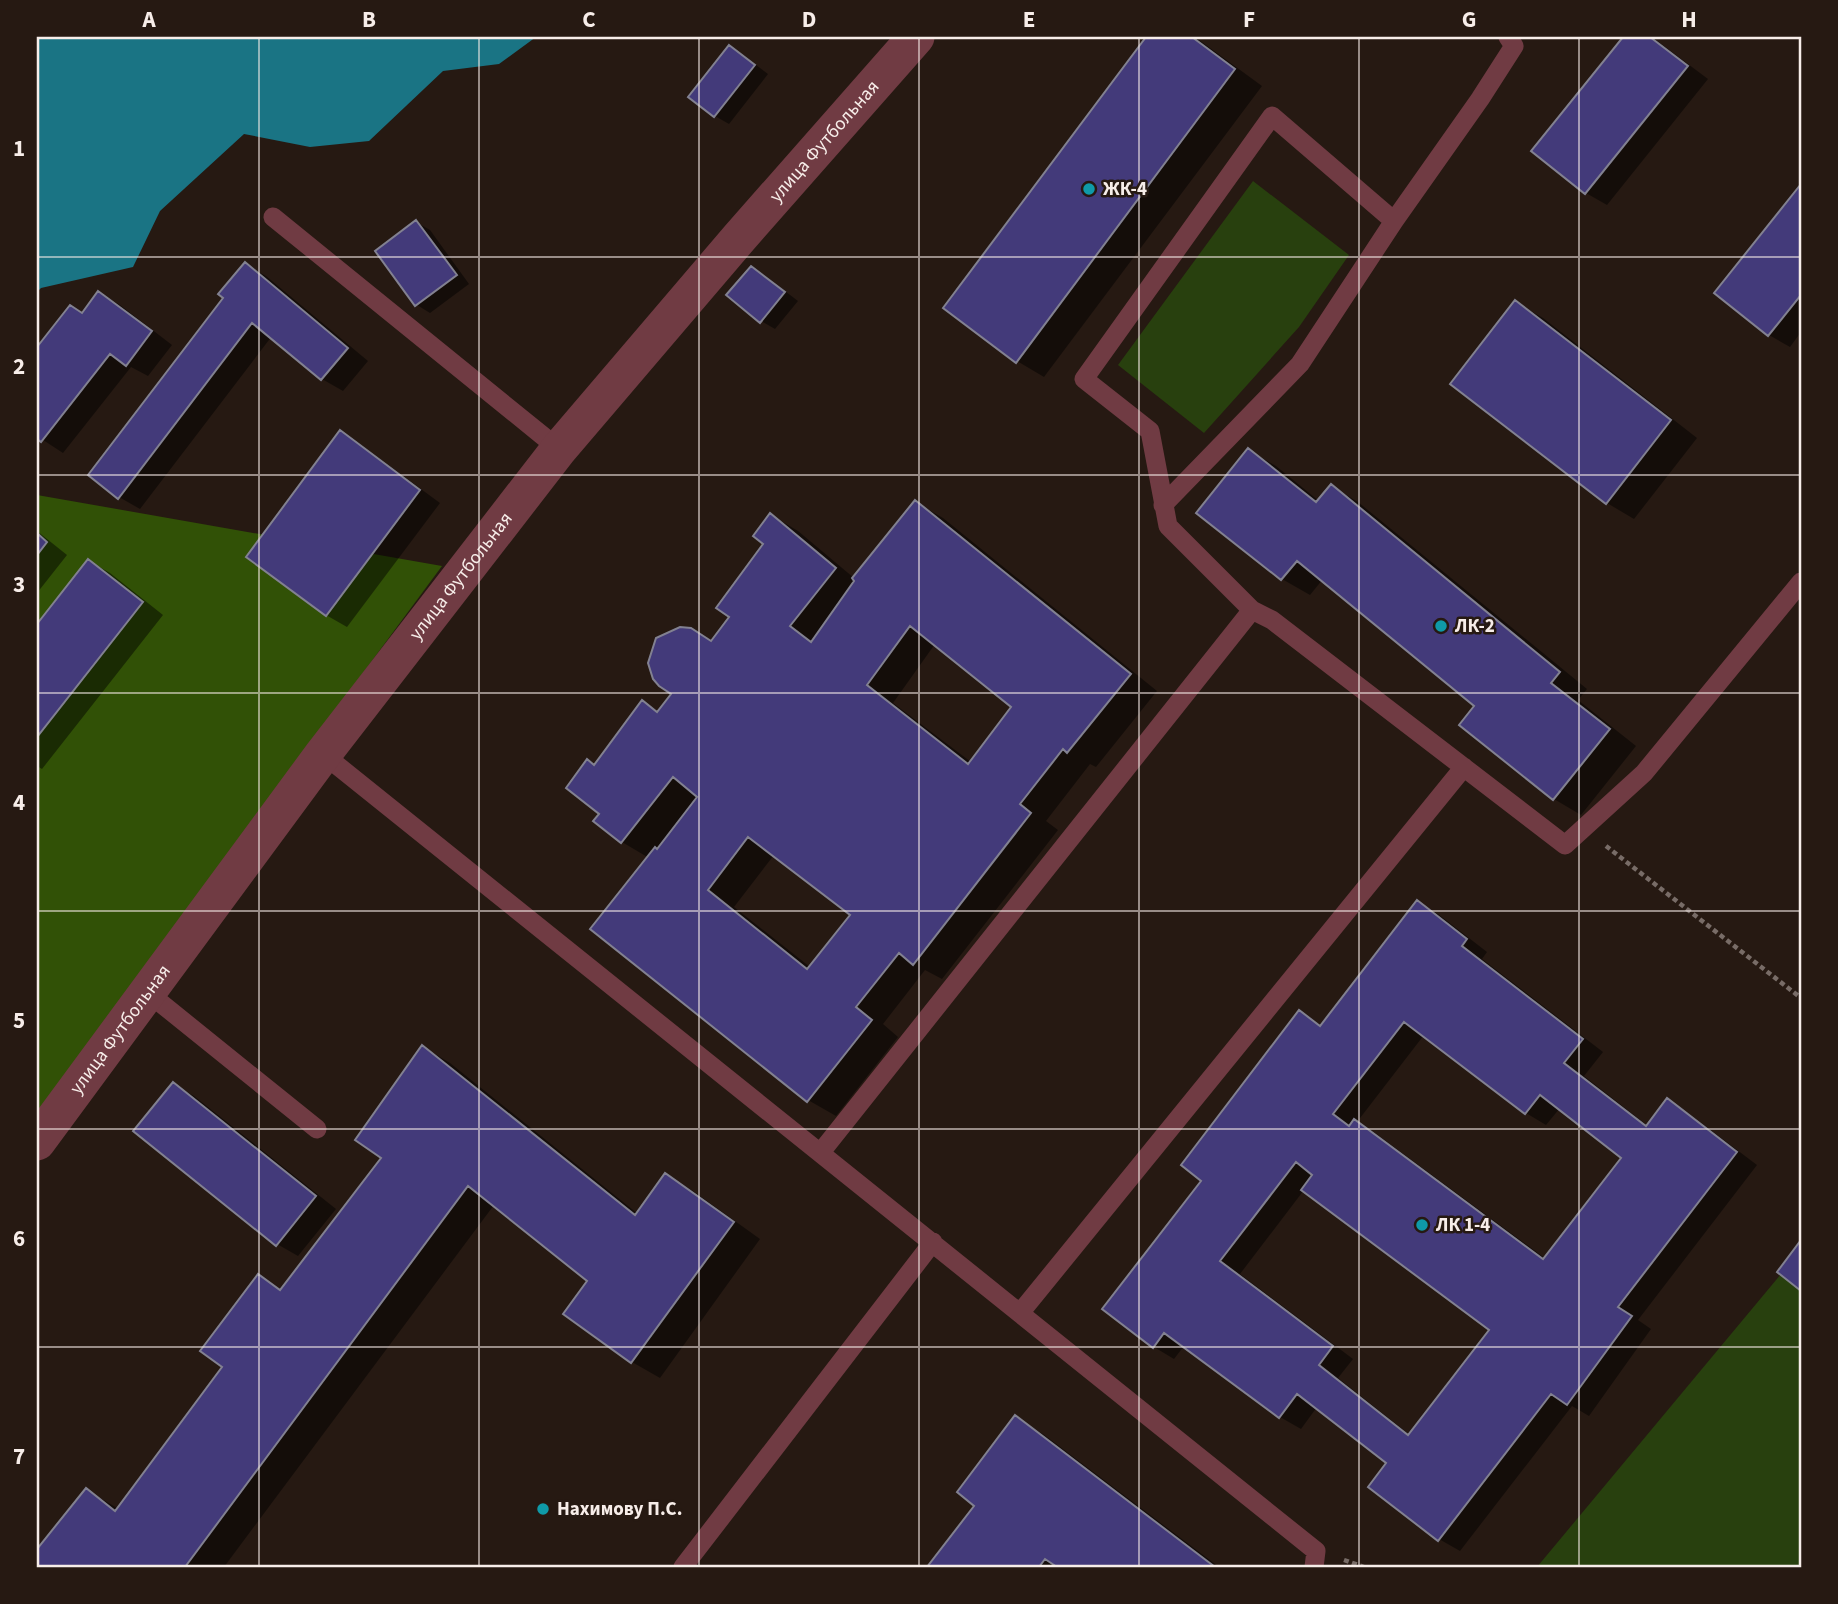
<svg xmlns="http://www.w3.org/2000/svg" width="1838" height="1604" font-family="'Source Sans 3',sans-serif">
  <rect width="100%" height="100%" fill="#261912"/>
  <path fill="#28400e" d="M 1253,181 L 1349,255 L 1299,327 L 1204,433 L 1118,365 Z
    M 1801,1250 L 1801,1567 L 1537,1567 Z"/>
  <path fill="#315106" d="M 37,495 L 442,566 L 37,1114 Z"/>
  <path fill="#1a7484" d="M 37,37 L 536,37 L 499,64 L 443,71 L 369,141 L 310,147 L 244,134 L 160,211 L 133,267 L 41,288 L 37,292 Z"/>
  <path fill="#0007" fill-rule="evenodd" d="M 1148,37 L 1195,37 L 1262,86 L 1044,377 L 1017,361 L 946,308 Z
    M 1625,37 L 1652,37 L 1708,79 L 1607,205 L 1586,193 L 1533,151 Z
    M 730,47 L 743,55 L 768,74 L 729,124 L 715,116 Z
    M 1801,187 L 1801,332 L 1790,347 L 1769,335 L 1716,293 Z
    M 416,222 L 430,230 L 469,284 L 430,313 L 417,305 Z
    M 245,264 L 266,276 L 368,361 L 343,391 L 322,379 L 272,336 L 140,509 L 119,497 Z
    M 752,268 L 765,276 L 798,301 L 775,329 L 761,321 Z
    M 99,293 L 120,305 L 172,345 L 148,376 L 131,367 L 63,453 L 37,436 L 37,349 L 70,307 L 83,314 Z
    M 1515,302 L 1543,318 L 1697,438 L 1634,519 L 1607,503 Z
    M 341,433 L 361,445 L 440,503 L 347,627 L 326,615 Z
    M 1248,450 L 1276,466 L 1319,501 L 1331,486 L 1358,502 L 1587,689 L 1578,700 L 1636,746 L 1581,815 L 1554,799 L 1477,705 L 1323,579 L 1310,595 L 1282,579 L 1198,512 Z
    M 915,502 L 943,518 L 1157,691 L 1096,767 L 1090,764 L 1046,821 L 1058,830 L 942,979 L 925,970 L 883,1024 L 898,1037 L 836,1116 L 808,1100 L 649,858 L 622,842 L 601,813 L 595,766 L 643,702 L 659,712 L 731,617 L 765,543 L 771,515 L 798,531 L 854,578 ZM 935,644 L 1013,707 L 971,762 L 893,703 ZM 774,855 L 852,915 L 810,967 L 734,907 Z
    M 37,531 L 67,555 L 37,593 Z
    M 89,561 L 110,573 L 163,615 L 42,769 L 37,766 L 37,627 Z
    M 1417,902 L 1438,914 L 1487,952 L 1482,959 L 1603,1052 L 1584,1076 L 1648,1126 L 1668,1101 L 1688,1113 L 1757,1165 L 1638,1320 L 1651,1329 L 1589,1416 L 1572,1406 L 1460,1551 L 1439,1539 L 1389,1463 L 1317,1407 L 1301,1429 L 1280,1417 L 1184,1346 L 1174,1359 L 1154,1347 L 1204,1180 L 1299,1012 L 1322,1026 ZM 1424,1035 L 1526,1113 L 1546,1125 L 1560,1108 L 1624,1157 L 1546,1259 L 1375,1133 L 1357,1122 ZM 1304,1190 L 1492,1329 L 1410,1435 L 1338,1378 L 1353,1359 L 1240,1274 Z
    M 423,1047 L 450,1063 L 638,1214 L 666,1175 L 693,1191 L 760,1239 L 660,1378 L 632,1362 L 566,1314 L 589,1281 L 494,1205 L 224,1567 L 37,1567 L 37,1551 L 86,1490 L 119,1509 L 225,1367 L 258,1277 L 282,1290 L 384,1158 Z
    M 173,1084 L 194,1096 L 336,1209 L 298,1256 L 277,1244 Z
    M 1016,1418 L 1043,1434 L 1219,1567 L 930,1567 L 977,1505 Z"/>
  <path fill="#433a7a" stroke="#828191" stroke-width="2" fill-rule="evenodd" d="M 1146,37 L 1192,37 L 1235,69 L 1016,363 L 943,308 Z
    M 1623,37 L 1650,37 L 1688,66 L 1585,194 L 1531,151 Z
    M 729,45 L 755,65 L 714,117 L 688,97 Z
    M 1801,184 L 1801,295 L 1768,336 L 1714,293 Z
    M 416,220 L 457,275 L 415,306 L 375,251 Z
    M 245,262 L 348,348 L 321,380 L 252,323 L 118,499 L 88,475 L 223,298 L 218,294 Z
    M 751,266 L 785,292 L 760,323 L 726,295 Z
    M 98,291 L 152,331 L 126,366 L 110,354 L 41,442 L 37,439 L 37,347 L 70,305 L 82,313 Z
    M 1515,300 L 1671,420 L 1606,504 L 1450,384 Z
    M 340,430 L 420,490 L 326,616 L 246,557 Z
    M 1248,448 L 1316,502 L 1331,484 L 1560,672 L 1551,683 L 1610,729 L 1553,800 L 1459,725 L 1474,706 L 1297,561 L 1281,580 L 1196,513 Z
    M 915,500 L 1131,674 L 1067,753 L 1063,749 L 1020,804 L 1031,813 L 913,965 L 899,953 L 856,1007 L 872,1020 L 807,1102 L 590,929 L 655,847 L 657,849 L 697,797 L 673,777 L 621,843 L 593,821 L 599,814 L 566,788 L 587,759 L 594,765 L 642,700 L 657,712 L 671,694 L 659,686 L 653,679 L 648,663 L 656,638 L 680,627 L 691,628 L 711,641 L 729,617 L 716,608 L 763,544 L 753,536 L 770,513 L 836,568 L 790,626 L 811,642 L 854,581 L 852,578 ZM 910,626 L 1011,707 L 968,764 L 867,685 ZM 748,837 L 850,915 L 807,969 L 708,890 Z
    M 37,533 L 47,542 L 37,555 Z
    M 88,559 L 143,602 L 37,737 L 37,624 Z
    M 1417,900 L 1467,939 L 1462,946 L 1583,1039 L 1564,1063 L 1646,1126 L 1667,1098 L 1737,1152 L 1618,1307 L 1632,1316 L 1567,1405 L 1551,1394 L 1438,1541 L 1368,1487 L 1386,1463 L 1297,1394 L 1279,1418 L 1164,1333 L 1153,1348 L 1102,1309 L 1201,1181 L 1181,1165 L 1299,1010 L 1320,1026 ZM 1404,1022 L 1525,1114 L 1540,1095 L 1621,1158 L 1543,1259 L 1354,1119 L 1349,1126 L 1333,1114 ZM 1296,1162 L 1312,1175 L 1301,1190 L 1489,1330 L 1408,1435 L 1319,1365 L 1333,1346 L 1220,1261 Z
    M 422,1045 L 635,1215 L 665,1173 L 734,1222 L 631,1363 L 563,1314 L 587,1281 L 468,1186 L 185,1567 L 37,1567 L 37,1549 L 86,1488 L 115,1511 L 222,1367 L 200,1351 L 258,1274 L 280,1290 L 381,1158 L 355,1140 Z
    M 173,1082 L 316,1196 L 276,1246 L 133,1131 Z
    M 1801,1240 L 1801,1291 L 1777,1272 Z
    M 1015,1415 L 1215,1567 L 1057,1567 L 1045,1559 L 1039,1567 L 927,1567 L 974,1506 L 957,1492 Z"/>
  <g fill="none" stroke-linecap="round" stroke-linejoin="round">
    <path stroke="#786c67" stroke-width="4.5" stroke-dasharray="5 3.5" stroke-linecap="butt" d="M 1606,846 L 1801,998
      M 1344,1560 L 1364,1567"/>
    <path stroke="#703b43" stroke-width="19" d="M 273,217 L 559,449
      M 1394,221 L 1480,99 L 1514,46 L 1508,37
      M 1252,610 L 1272,620 L 1565,845 L 1644,773 L 1801,582
      M 323,754 L 1316,1551 L 1314,1567
      M 147,992 L 317,1129
      M 821,1152 L 1252,610 L 1168,526 L 1150,431 L 1084,379 L 1272,116 L 1394,221 L 1300,364 L 1163,505
      M 1020,1313 L 1464,767
      M 683,1567 L 933,1242"/>
    <path stroke="#703b43" stroke-width="37" id="s1" d="M 37,1142 L 323,754 L 559,449 L 739,238 L 916,37"/>
  </g>
  <path fill="none" stroke="#f7ede9" stroke-width="2" stroke-opacity="0.55" d="M 259,37 L 259,1567M 479,37 L 479,1567M 699,37 L 699,1567M 919,37 L 919,1567M 1139,37 L 1139,1567M 1359,37 L 1359,1567M 1579,37 L 1579,1567M 37,257 L 1801,257M 37,475 L 1801,475M 37,693 L 1801,693M 37,911 L 1801,911M 37,1129 L 1801,1129M 37,1347 L 1801,1347"/>
  <g fill="#0f9aa8" stroke="#261912" stroke-width="2.5">
    <circle cx="1089" cy="189" r="7"/>
    <circle cx="1441" cy="626" r="7"/>
    <circle cx="1422" cy="1225" r="7"/>
    <circle cx="543" cy="1509" r="7"/>
  </g>
  <g text-anchor="middle" dominant-baseline="central" stroke-width="5" stroke-linejoin="round" paint-order="stroke">
    <g font-size="19" fill="#f7ede9" stroke="#261912">
      <text stroke="none"><textPath href="#s1" startOffset="1274">улица Футбольная</textPath></text>
      <text stroke="none"><textPath href="#s1" startOffset="707">улица Футбольная</textPath></text>
      <text stroke="none"><textPath href="#s1" startOffset="140">улица Футбольная</textPath></text>
    </g>
    <g font-size="19" font-weight="bold" fill="#f7ede9" stroke="#261912" text-anchor="start">
      <text x="1103" y="189">ЖК-4</text>
      <text x="1455" y="626">ЛК-2</text>
      <text x="1436" y="1225">ЛК 1-4</text>
      <text x="557" y="1509">Нахимову П.С.</text>
    </g>
  </g>
  <rect width="1838" height="1604" fill="none" stroke="#261912" stroke-width="77"/>
  <rect x="38" y="38" width="1762" height="1528" fill="none" stroke="#f7ede9" stroke-width="2.5"/>
  <g font-size="23" text-anchor="middle" font-weight="bold" fill="#f7ede9">
    <text x="149" y="27">A</text>
    <text x="369" y="27">B</text>
    <text x="589" y="27">C</text>
    <text x="809" y="27">D</text>
    <text x="1029" y="27">E</text>
    <text x="1249" y="27">F</text>
    <text x="1469" y="27">G</text>
    <text x="1689" y="27">H</text>
    <text x="19" y="156">1</text>
    <text x="19" y="374">2</text>
    <text x="19" y="592">3</text>
    <text x="19" y="810">4</text>
    <text x="19" y="1028">5</text>
    <text x="19" y="1246">6</text>
    <text x="19" y="1464">7</text>
  </g>
</svg>
